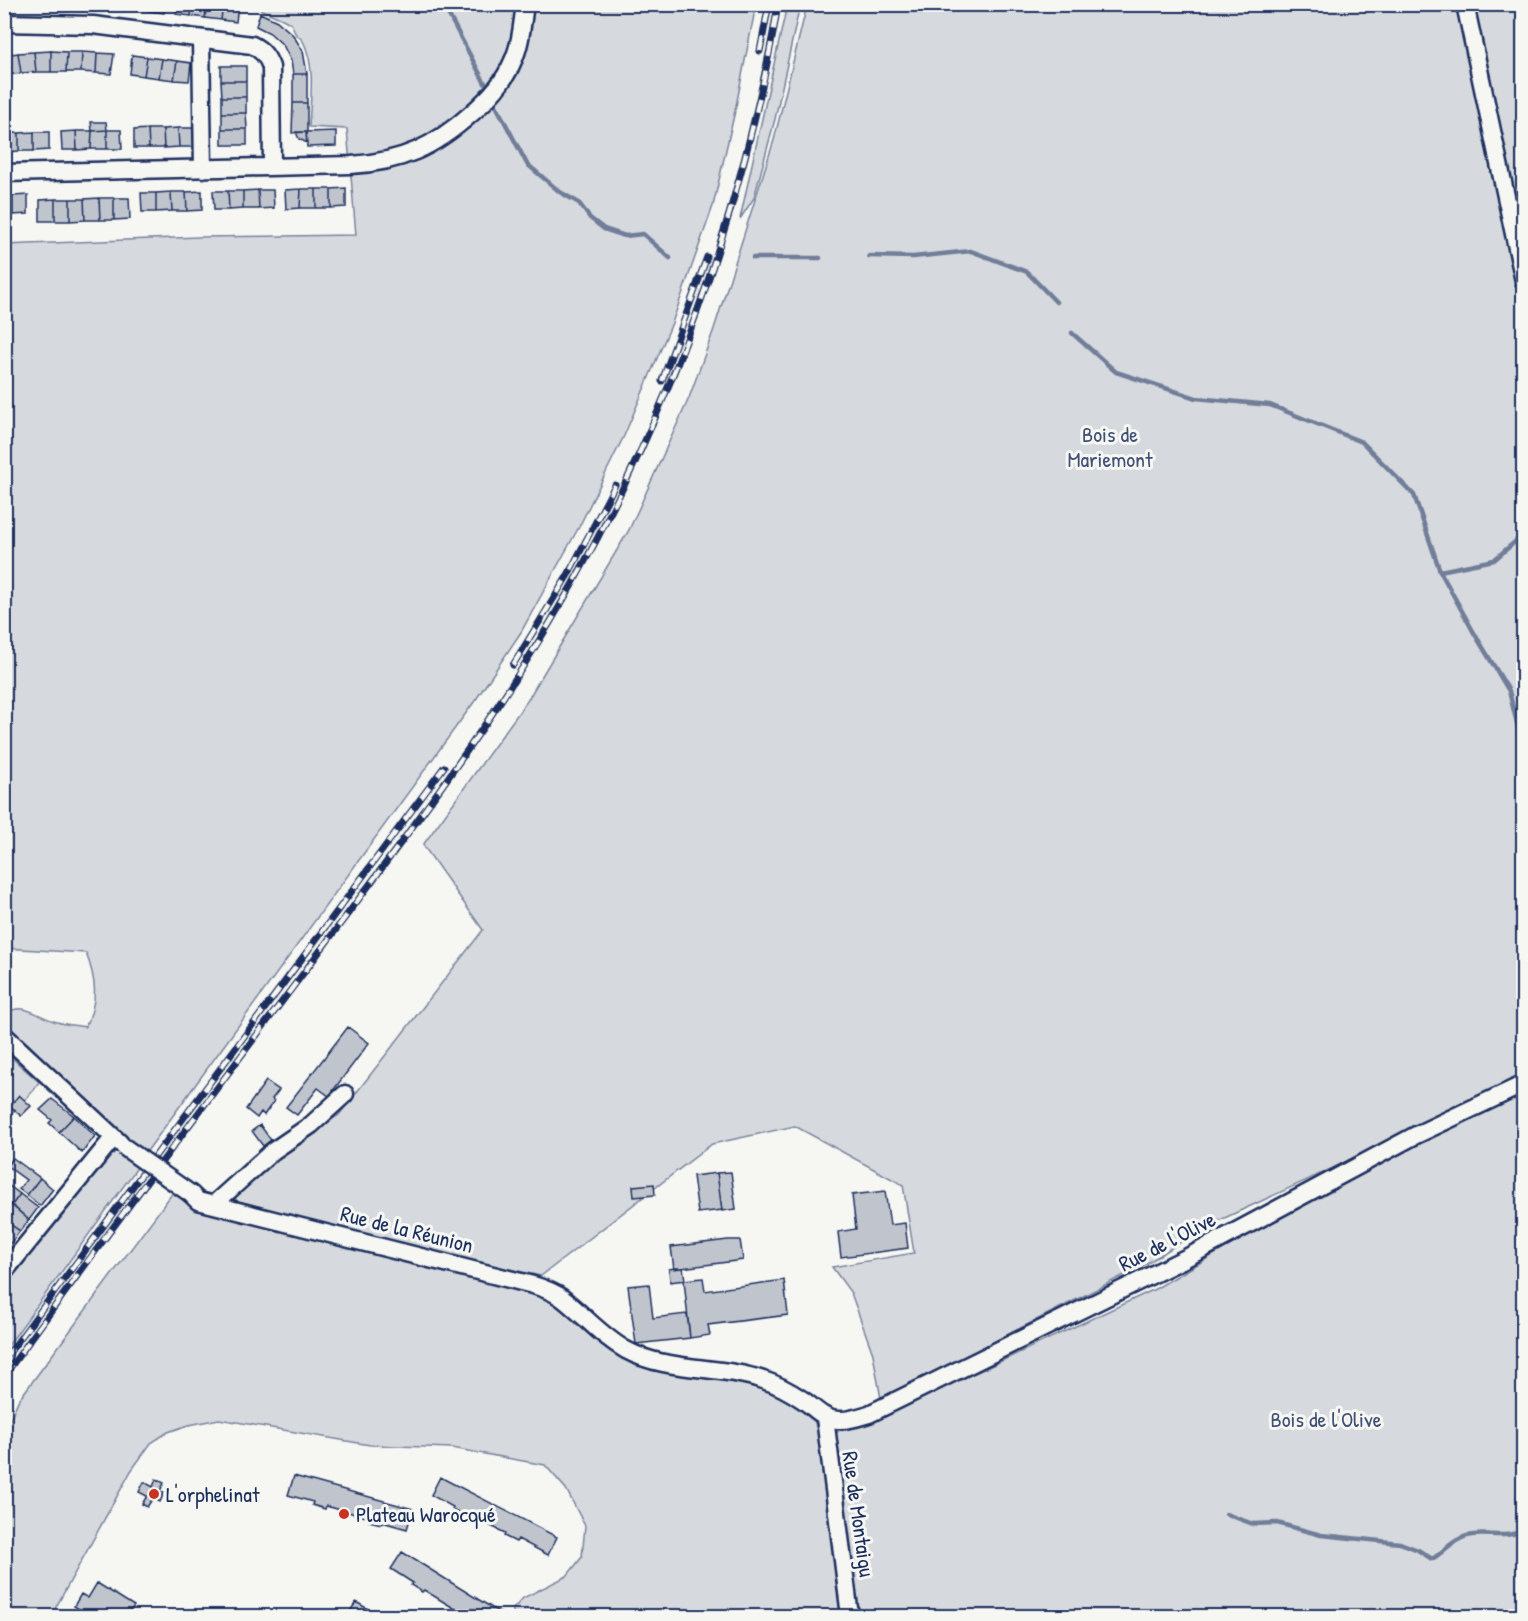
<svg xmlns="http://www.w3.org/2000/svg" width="1528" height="1621" font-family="'Patrick Hand',sans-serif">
  <rect width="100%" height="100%" fill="#f6f6f2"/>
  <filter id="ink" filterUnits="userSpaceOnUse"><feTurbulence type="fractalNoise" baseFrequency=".0167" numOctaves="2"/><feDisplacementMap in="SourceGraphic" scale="12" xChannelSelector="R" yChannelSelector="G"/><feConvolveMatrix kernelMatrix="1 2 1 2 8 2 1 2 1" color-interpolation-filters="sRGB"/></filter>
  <g filter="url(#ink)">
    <path fill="#d6d9dd" stroke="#78849e" stroke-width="1.5" d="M 254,5 L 756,5 L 735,111 L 713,206 L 672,323 L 624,436 L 579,527 L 521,632 L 477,698 L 145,1154 L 113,1138 L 5,1029 L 5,1015 C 21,999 40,1018 57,1022 C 66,1025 76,1025 85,1027 C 99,1002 96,979 86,953 L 5,948 L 4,245 L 199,237 L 356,235 L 347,129 L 309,127 C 310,100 316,69 304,43 C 302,39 298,36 295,33 C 294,30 293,26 291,24 C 281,16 261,12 254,5 Z
      M 787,5 L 800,5 L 775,119 L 754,198 L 740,219 Z
      M 807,5 L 1523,5 L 1523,1074 L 1426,1125 L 1205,1227 L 1146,1264 L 881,1399 L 873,1354 L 851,1293 L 832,1267 L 914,1253 L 903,1185 L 795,1126 L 712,1144 L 541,1276 L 428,1251 L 235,1200 L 239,1190 L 296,1143 L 339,1115 L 483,930 L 423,845 L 527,701 L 629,530 L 689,398 L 714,329 L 774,140 Z
      M 4,1051 L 39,1082 L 34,1090 L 5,1121 Z
      M 1523,1089 L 1523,1616 L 854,1616 L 846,1515 L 834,1436 L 846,1422 L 882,1413 L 993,1365 L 1155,1289 L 1321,1192 Z
      M 114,1146 L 139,1165 L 5,1350 L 5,1285 Z
      M 174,1191 L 542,1291 L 620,1350 L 701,1370 L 777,1394 L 813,1417 L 824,1450 L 844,1616 L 513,1616 L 513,1609 L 523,1598 L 567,1576 L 582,1557 L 585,1526 L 566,1489 L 545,1465 L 452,1448 L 370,1445 L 219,1419 L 189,1425 L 168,1432 L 151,1443 L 131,1471 L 51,1616 L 5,1616 L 5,1431 L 18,1401 Z"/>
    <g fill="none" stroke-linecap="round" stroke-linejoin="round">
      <path stroke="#717e99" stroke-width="4.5" d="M 443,4 L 489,91
        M 492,98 L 527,164 L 560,192 L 579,203 L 590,218 L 604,229 L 625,236 L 643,234 L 670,258
        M 869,256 L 913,257 L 971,251 L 1027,272 L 1056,302
        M 753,258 L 820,258
        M 1072,333 L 1116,372 L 1196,398 L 1270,405 L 1362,442 L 1414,495 L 1440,571 L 1473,631 L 1509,691 L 1524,752
        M 1440,571 L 1494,560 L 1524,534
        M 1226,1514 L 1253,1524 L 1277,1523 L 1321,1535 L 1400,1543 L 1418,1550 L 1432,1559 C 1444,1552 1452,1540 1467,1536 C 1485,1531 1506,1540 1524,1530"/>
    </g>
    <path fill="#c0c4cd" stroke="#1b2f5e" stroke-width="1.5" d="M 135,4 L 150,4 L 149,11 L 134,9 Z
      M 150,4 L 165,4 L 164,13 L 149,11 Z
      M 177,4 L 192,4 L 191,16 L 176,14 Z
      M 192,4 L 207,4 L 205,18 L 191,16 Z
      M 207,4 L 223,4 L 221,20 L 205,18 Z
      M 223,4 L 238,4 L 236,22 L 221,20 Z
      M 260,13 L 277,21 L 293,35 L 303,51 L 307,74 L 293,74 L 291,61 L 283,45 L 270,33 L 256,26 Z
      M 51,51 L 67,52 L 66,72 L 51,72 Z
      M 51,51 L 51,72 L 36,72 L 34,52 Z
      M 34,52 L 36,72 L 21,73 L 18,53 Z
      M 67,52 L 82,52 L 81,72 L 66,72 Z
      M 82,52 L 97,53 L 96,73 L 81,72 Z
      M 18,53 L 21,73 L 7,75 L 4,55 Z
      M 97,53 L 114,54 L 111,74 L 96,73 Z
      M 132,55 L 147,57 L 144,76 L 130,74 Z
      M 147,57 L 162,59 L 159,78 L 144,76 Z
      M 162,59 L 177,61 L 174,80 L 159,78 Z
      M 177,61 L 191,63 L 189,81 L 174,80 Z
      M 221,66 L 246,66 L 246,81 L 221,81 Z
      M 293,74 L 307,74 L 307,103 L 293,103 Z
      M 221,81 L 246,81 L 246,97 L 222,97 Z
      M 222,97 L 246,97 L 246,113 L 222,113 Z
      M 293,103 L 307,103 L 307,132 L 336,131 L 336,146 L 307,147 L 306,132 L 292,133 Z
      M 222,113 L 246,113 L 247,129 L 222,129 Z
      M 91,122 L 106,122 L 107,130 L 92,131 Z
      M 178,128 L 179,147 L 164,148 L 163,129 Z
      M 178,128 L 193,128 L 194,147 L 179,147 Z
      M 148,129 L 149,148 L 134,148 L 134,130 Z
      M 148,129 L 163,129 L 164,148 L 149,148 Z
      M 222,129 L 247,129 L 247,145 L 222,145 Z
      M 107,130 L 107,149 L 91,149 L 92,131 Z
      M 107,130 L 121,130 L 122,149 L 107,149 Z
      M 76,131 L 77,150 L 62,150 L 61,132 Z
      M 76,131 L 92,131 L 91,149 L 77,150 Z
      M 34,132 L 49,132 L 49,150 L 34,151 Z
      M 34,132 L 34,151 L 19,151 L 19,133 Z
      M 296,132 L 306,132 L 307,143 L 299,139 Z
      M 4,133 L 19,133 L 19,151 L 4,152 Z
      M 346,188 L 346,207 L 331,208 L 331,189 Z
      M 301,189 L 316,189 L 316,208 L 300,208 Z
      M 301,189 L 300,208 L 286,209 L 285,190 Z
      M 316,189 L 331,189 L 331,208 L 316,208 Z
      M 258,190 L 259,209 L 243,209 L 243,191 Z
      M 258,190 L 273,190 L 274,208 L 259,209 Z
      M 202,191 L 202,210 L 187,211 L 186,192 Z
      M 213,191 L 228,191 L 229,210 L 214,210 Z
      M 228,191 L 243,191 L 243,209 L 229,210 Z
      M 171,192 L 172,211 L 156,212 L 156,193 Z
      M 171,192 L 186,192 L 187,211 L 172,211 Z
      M 141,193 L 156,193 L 156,212 L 142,212 Z
      M 28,195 L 28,214 L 13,215 L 13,196 Z
      M 4,196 L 13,196 L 13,215 L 4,215 Z
      M 99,198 L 100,220 L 85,220 L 84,199 Z
      M 99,198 L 114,198 L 114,220 L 100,220 Z
      M 114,198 L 129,198 L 130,219 L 114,220 Z
      M 55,199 L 55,221 L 40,221 L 40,200 Z
      M 55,199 L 70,199 L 70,221 L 55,221 Z
      M 70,199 L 84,199 L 85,220 L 70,221 Z
      M 348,1027 L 369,1043 L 329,1096 L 318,1088 L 297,1115 L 286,1107 Z
      M 266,1081 L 279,1090 L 272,1099 L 274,1101 L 264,1115 L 261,1112 L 257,1118 L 246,1109 Z
      M 19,1095 L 31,1106 L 21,1116 L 10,1106 Z
      M 52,1099 L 74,1116 L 59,1132 L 49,1123 L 52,1120 L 40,1110 Z
      M 74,1116 L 95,1136 L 82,1153 L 59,1132 Z
      M 260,1125 L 271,1140 L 263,1146 L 252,1131 Z
      M 13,1158 L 40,1178 L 27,1195 L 19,1189 L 26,1180 L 7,1166 Z
      M 731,1172 L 736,1209 L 722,1211 L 717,1173 Z
      M 717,1173 L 722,1210 L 698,1213 L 693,1176 Z
      M 40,1178 L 53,1189 L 40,1206 L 27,1195 Z
      M 4,1182 L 20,1194 L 12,1205 L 4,1201 L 7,1196 L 4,1194 Z
      M 654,1184 L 655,1195 L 634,1197 L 633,1186 Z
      M 885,1191 L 890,1225 L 905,1223 L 908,1248 L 841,1257 L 838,1232 L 856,1229 L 852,1195 Z
      M 20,1194 L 38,1208 L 29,1220 L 12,1205 Z
      M 10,1204 L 29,1220 L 20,1231 L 4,1220 L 4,1211 Z
      M 4,1220 L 20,1231 L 6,1249 L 4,1248 Z
      M 728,1240 L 740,1240 L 743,1260 L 674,1269 L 671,1247 Z
      M 674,1268 L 683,1268 L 685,1280 L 670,1282 L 669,1269 Z
      M 703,1278 L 705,1291 L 784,1280 L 788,1315 L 708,1325 L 710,1335 L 690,1338 L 684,1280 Z
      M 649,1284 L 653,1318 L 687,1314 L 690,1338 L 636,1344 L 628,1286 Z
      M 294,1476 L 413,1509 L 407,1529 L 382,1522 L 381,1524 L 369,1521 L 370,1518 L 326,1506 L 325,1509 L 312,1505 L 313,1502 L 288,1495 Z
      M 440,1477 L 557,1537 L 548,1555 L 518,1539 L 516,1542 L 504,1536 L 505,1533 L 465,1513 L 464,1515 L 452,1509 L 453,1507 L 431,1495 Z
      M 156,1479 L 164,1483 L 160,1491 L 164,1493 L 160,1502 L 153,1498 L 147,1507 L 142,1504 L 147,1496 L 139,1492 L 144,1482 L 153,1487 Z
      M 402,1552 L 423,1565 L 505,1616 L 462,1616 L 462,1613 L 424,1590 L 422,1592 L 411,1585 L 413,1583 L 391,1569 Z
      M 97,1583 L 134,1606 L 127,1616 L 119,1616 L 111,1611 L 108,1616 L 75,1616 L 79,1609 L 74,1606 L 81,1594 L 88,1598 Z
      M 356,1602 L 380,1616 L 347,1616 Z"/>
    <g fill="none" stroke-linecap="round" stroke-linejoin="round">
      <g stroke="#1b2f5e" stroke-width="21">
        <path id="minor" d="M 1465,4 L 1524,281
          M 4,23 L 93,25 L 252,45 C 262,50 267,56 271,67 L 272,167
          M 201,39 L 203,169
          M 4,173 L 351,165 C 402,162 434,147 472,113 C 488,99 504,83 512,63 C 521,45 522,24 525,4
          M 4,1035 L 120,1143
          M 191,1194 L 198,1201 L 533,1285 C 543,1288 554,1292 562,1298 C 584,1315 601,1336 626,1350 C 666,1372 720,1365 763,1380 C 777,1384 791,1392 803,1400 C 815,1408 823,1419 838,1420 C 849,1421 859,1417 869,1414 L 1184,1259 L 1416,1135 L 1524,1084
          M 214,1204 L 273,1151 L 311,1125 L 345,1094
          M 4,1272 L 113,1138
          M 825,1418 L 850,1616"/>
      </g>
      <use href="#minor" stroke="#f6f6f2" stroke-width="16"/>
      <g stroke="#1b2f5e" stroke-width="7">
        <path id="rail" d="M 760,51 L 769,4
          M 662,381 L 707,257
          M 513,665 L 568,575 L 615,485
          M 4,1360 L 444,767
          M 4,1376 C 103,1239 204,1105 305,971 C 380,870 457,771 524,665 C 623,509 697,339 744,161 C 757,110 770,57 778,4"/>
      </g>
      <use href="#rail" stroke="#f6f6f2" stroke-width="4.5" stroke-dasharray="14" stroke-linecap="butt"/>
      <g stroke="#1b2f5e" stroke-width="21" stroke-linecap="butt">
        <path id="minor-bridge" d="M 124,1147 L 191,1194"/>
      </g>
      <use href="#minor-bridge" stroke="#f6f6f2" stroke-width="16"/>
    </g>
  </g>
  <g fill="#c8321e" stroke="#f6f6f2" stroke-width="2">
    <circle cx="154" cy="1494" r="6"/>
    <circle cx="344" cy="1514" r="6"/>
  </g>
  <g text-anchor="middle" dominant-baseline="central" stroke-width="6" stroke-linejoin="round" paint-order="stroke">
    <g font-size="22" fill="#405177" stroke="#f6f6f2">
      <text x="1110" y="434">Bois de<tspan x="1110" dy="25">Mariemont</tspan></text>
      <text x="1326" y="1419">Bois de l'Olive</text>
    </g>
    <g font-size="22" fill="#1b2f5e" stroke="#f6f6f2">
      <text transform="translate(407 1229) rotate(14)">Rue de la Réunion</text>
      <text transform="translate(1167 1241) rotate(-27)">Rue de l'Olive</text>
      <text transform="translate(859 1514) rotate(82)">Rue de Montaigu</text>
    </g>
    <g font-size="22" fill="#1b2f5e" stroke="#f6f6f2" text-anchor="start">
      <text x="166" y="1494">L'orphelinat</text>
      <text x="356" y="1514">Plateau Warocqué</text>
    </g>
  </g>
  <rect width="1528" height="1621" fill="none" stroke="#f6f6f2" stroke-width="24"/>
  <rect x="12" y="12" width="1504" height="1597" fill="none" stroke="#1b2f5e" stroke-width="2" filter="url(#ink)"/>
</svg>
